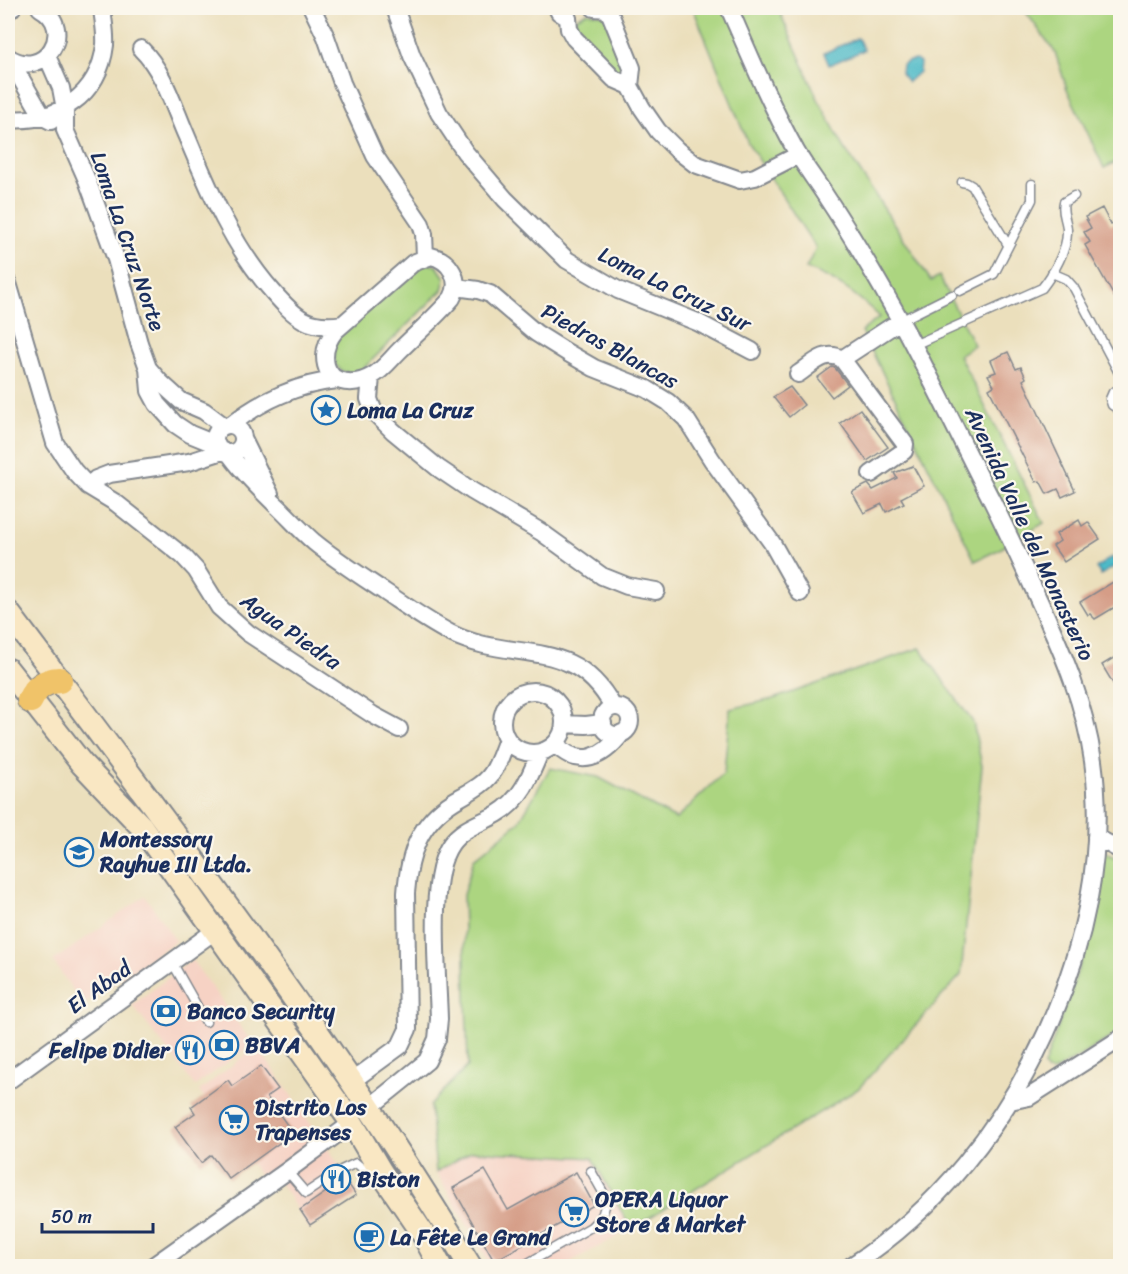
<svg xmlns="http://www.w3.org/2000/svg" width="1128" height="1274" font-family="Sriracha,sans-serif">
  <rect width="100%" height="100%" fill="#fbf7ec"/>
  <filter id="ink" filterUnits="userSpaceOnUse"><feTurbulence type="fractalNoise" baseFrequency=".0167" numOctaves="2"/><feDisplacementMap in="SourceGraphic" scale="12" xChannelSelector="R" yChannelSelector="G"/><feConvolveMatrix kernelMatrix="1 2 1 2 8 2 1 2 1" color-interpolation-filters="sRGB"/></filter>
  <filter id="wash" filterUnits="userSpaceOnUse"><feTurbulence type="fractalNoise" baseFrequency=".008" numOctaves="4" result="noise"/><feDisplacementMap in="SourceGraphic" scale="24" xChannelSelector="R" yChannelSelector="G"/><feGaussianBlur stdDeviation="1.35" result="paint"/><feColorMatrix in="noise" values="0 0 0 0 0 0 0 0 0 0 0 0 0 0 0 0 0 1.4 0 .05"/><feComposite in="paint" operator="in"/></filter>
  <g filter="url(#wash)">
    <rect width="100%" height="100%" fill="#ebdfbc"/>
    <path fill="#f6d2c4" d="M 145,896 L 176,941 L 83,1005 L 53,961 Z
      M 192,960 L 253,1044 L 195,1086 L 132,1005 Z
      M 257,1046 L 359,1194 L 309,1229 L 280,1182 L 268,1187 L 199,1091 Z
      M 472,1151 L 593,1158 L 631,1229 L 563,1266 L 491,1266 L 436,1172 Z"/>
    <path fill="#acd580" stroke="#64826f" stroke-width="1.5" d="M 693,8 L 778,8 L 817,97 L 844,147 L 931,281 L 939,276 L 974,345 L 959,355 L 1044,523 L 998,550 L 975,561 L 862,331 L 880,317 C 856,294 837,280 806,268 L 816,248 L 748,143 Z
      M 1023,8 L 1120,8 L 1120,160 L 1104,168 L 1067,89 L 1055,52 Z
      M 587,12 L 605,15 L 628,70 L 621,76 L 574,30 L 576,18 Z
      M 426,263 L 437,266 L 445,278 L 442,290 L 362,370 C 347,376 340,373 331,359 L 337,336 Z
      M 920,648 L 973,722 L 982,766 L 961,975 L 858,1089 L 631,1229 L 592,1158 L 472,1151 L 436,1172 L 430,1105 L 468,1066 L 463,895 L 474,859 L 519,822 L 550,768 L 598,777 L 676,819 L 724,773 L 730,709 L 773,699 Z
      M 1102,851 L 1120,860 L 1120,1032 L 1053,1072 L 1046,1071 L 1044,1066 L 1091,933 Z"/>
    <path fill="#4dbac7" stroke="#347492" stroke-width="1.5" d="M 858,38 L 864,50 L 829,65 L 824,53 Z
      M 916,60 L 920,63 L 919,72 L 908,82 L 901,73 L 902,65 L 909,61 Z
      M 1112,557 L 1117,565 L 1101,575 L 1096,568 Z"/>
    <g id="blocks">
      <path fill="#d59d87" d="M 1102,208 L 1111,225 L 1116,222 L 1120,230 L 1120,307 L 1085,245 L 1090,242 L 1084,232 L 1091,228 L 1085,217 Z
        M 1008,352 L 1016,369 L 1021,367 L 1026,378 L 1023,380 L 1075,491 L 1062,497 L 1058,489 L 1047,494 L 1040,481 L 1036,482 L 989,389 L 994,386 L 988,375 L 996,372 L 991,360 Z
        M 832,367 L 835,368 L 848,385 L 832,397 L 817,378 Z
        M 790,387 L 804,405 L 789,417 L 773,397 Z
        M 860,409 L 888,447 L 867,461 L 840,423 Z
        M 913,466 L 924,486 L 901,498 L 904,503 L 886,512 L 882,504 L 864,513 L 852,492 L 868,484 L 873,490 L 897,478 L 894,473 Z
        M 1079,520 L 1082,526 L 1088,522 L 1100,539 L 1064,562 L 1053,546 L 1060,541 L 1056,534 Z
        M 1113,582 L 1120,595 L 1120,604 L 1095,619 L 1090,614 L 1088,615 L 1080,602 Z
        M 1120,654 L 1120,695 L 1102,665 Z
        M 261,1066 L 278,1089 L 267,1097 L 293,1133 L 229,1179 L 211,1155 L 201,1163 L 175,1127 L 195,1113 L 191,1107 L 228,1080 L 232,1086 Z
        M 485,1170 L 508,1210 L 576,1172 L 594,1205 L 494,1261 L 453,1188 Z
        M 345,1179 L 356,1195 L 310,1225 L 300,1210 Z"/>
    </g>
  </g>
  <g filter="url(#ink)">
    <use href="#blocks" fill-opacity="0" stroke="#83878d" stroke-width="1.5"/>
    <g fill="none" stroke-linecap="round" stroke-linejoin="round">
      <g stroke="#83878d" stroke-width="11">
        <path id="lane" d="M 962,182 L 967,183 L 972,186 L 1008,245
          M 1052,273 L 1066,279 L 1074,288 L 1120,375
          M 960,291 L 994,274 L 1032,200 L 1032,184
          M 900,321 L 952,295
          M 914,345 L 1042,288 C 1053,274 1068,249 1067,230 C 1067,220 1061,213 1064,202 L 1074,196
          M 1120,389 L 1113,392 L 1110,399 L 1112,405 L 1120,410
          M 172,962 L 206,1022
          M 287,1171 L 306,1193 L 339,1171 L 356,1163 L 362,1168 L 377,1172
          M 523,1266 L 591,1227 L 602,1216 L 606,1203 L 604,1194 L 591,1171"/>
      </g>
      <g stroke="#83878d" stroke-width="20">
        <path id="street" d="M 312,8 L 326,37 L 342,83 L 375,156 L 421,224 L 424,234 L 425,257
          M 395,8 L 412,56 L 439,113 L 465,152 L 505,199 L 567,260 L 618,290 L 697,322 L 752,351
          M 557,8 L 559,12 L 568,18
          M 594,8 L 607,9 L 611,16 L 632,68 L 630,86
          M 729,8 C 750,56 770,104 796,151 C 805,167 817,182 827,198 C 851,234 873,272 894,309 C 929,372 959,437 992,501 C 1009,535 1025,570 1041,605 C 1064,655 1085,705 1093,761 C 1106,853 1084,949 1046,1033 C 1003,1127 937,1210 851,1266
          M 8,11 L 12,8
          M 568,18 L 569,29 L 574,38 L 614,79 L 630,86 L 642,108 L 658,131 L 677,150 L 695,164 L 740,180 L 755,177 L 798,155
          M 141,49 C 164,71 174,108 187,137 C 210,192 233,247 273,292 C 295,317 308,330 343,324
          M 47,56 L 61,88 L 65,109 L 65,130 L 87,180 L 116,259 L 139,343 L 148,368 L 150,391 L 157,404 L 175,424 L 190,434 L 217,445
          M 8,57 C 45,82 77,28 40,8
          M 9,58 L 43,117 L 51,121
          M 8,119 C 56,123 99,96 105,45 C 106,32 103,20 102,8
          M 431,256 C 450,260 462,280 452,298 C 436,317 417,333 399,351 C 391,359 383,370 372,376 C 357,385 331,386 326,365 C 323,352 327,341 335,331 L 413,263 Z
          M 8,283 L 55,443 L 74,471 L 88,486 L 116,503 L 183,556 L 196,570 L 219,607 L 248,633 L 373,715 L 399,729
          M 456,287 L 478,290 L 490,294 L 536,333 L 568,353 L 594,368 L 647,389 L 668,402 L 686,419 L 712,460 L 772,543 L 800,593
          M 842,359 L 900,321
          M 148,368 L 160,382 L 181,401 L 204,411 L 224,426
          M 798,374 C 813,364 825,349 842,359 L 905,444 L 904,451 L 871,474
          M 371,377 L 369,399 L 374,412 L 393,431 L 438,468 L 472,491 L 541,532 L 602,576 L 627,586 L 656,591
          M 231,425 C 260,401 300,383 338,380
          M215 439a14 14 0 1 1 28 0a14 14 0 1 1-28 0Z
          M 243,439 L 270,494
          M 229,453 C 242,472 258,487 275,504 C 288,516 300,530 314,542 C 336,560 361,576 385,592 C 406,606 427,621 450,633 C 512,664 574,634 613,707
          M 88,486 L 96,479 L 109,474 L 189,462 L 223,451
          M502 722a31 31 0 1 1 62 0a31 31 0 1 1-62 0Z
          M602 721a14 14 0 1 1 28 0a14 14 0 1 1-28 0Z
          M 564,724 L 586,725 L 603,723
          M 555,744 C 580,769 603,758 622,733
          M 1096,837 L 1120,850
          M 8,1081 L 216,930
          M 352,1081 L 400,1046 L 408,1029 L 406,893 C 409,853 419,823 454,801 C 465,794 480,788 489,777 C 498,767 502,752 507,739
          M 1010,1101 L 1029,1097 L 1120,1039
          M 370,1107 L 427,1061 L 437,1039 L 439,1019 C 438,976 427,877 451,844 C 462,828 482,823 497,814 C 521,800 530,777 540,752
          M 153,1266 L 287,1171 L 352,1123"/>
      </g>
      <g stroke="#83878d" stroke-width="26">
        <path id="secondary" d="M 8,612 C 168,825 332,1037 470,1266
          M 8,670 L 82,764 L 141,826 L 352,1123 L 381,1172 L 422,1232 L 440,1266"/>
      </g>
      <g stroke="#83878d" stroke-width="28">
        <path id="primary" d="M 30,700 C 36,687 45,681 59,680"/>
      </g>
      <use href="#lane" stroke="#fff" stroke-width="8"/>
      <use href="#street" stroke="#fff" stroke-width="16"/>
      <use href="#secondary" stroke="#f9e7c3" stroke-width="22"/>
      <use href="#primary" stroke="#f0c369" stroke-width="26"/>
    </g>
  </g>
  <defs>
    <g id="sight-ring" transform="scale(1.5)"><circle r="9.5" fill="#fbf7ec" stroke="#1f6fb2" stroke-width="1.5"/><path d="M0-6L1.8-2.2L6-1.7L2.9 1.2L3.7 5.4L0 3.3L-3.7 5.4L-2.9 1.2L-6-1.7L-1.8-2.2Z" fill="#1f6fb2"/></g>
    <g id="school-ring" transform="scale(1.5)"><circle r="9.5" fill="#fbf7ec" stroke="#1f6fb2" stroke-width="1.5"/><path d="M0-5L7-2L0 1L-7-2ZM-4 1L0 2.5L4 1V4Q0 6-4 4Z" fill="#1f6fb2"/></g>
    <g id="bank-ring" transform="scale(1.5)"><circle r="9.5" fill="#fbf7ec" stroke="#1f6fb2" stroke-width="1.5"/><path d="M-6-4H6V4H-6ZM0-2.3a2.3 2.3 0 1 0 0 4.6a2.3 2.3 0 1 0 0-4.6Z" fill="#1f6fb2"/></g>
    <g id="restaurant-ring" transform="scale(1.5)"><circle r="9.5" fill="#fbf7ec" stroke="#1f6fb2" stroke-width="1.5"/><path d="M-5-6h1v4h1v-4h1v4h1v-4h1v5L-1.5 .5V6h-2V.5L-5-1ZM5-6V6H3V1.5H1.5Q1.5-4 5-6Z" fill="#1f6fb2"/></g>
    <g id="supermarket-ring" transform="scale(1.5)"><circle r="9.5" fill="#fbf7ec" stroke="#1f6fb2" stroke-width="1.5"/><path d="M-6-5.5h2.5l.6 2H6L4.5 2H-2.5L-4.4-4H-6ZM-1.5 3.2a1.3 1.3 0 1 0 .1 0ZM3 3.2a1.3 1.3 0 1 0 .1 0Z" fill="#1f6fb2"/></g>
    <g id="cafe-ring" transform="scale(1.5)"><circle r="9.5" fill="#fbf7ec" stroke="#1f6fb2" stroke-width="1.5"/><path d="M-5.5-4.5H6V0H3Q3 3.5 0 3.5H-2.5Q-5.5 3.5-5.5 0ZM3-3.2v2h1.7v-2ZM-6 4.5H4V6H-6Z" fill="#1f6fb2"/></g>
  </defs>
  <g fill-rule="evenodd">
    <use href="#sight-ring" x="326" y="410"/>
    <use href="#school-ring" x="79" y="852"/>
    <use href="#bank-ring" x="166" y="1011"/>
    <use href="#bank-ring" x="224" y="1045"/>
    <use href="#restaurant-ring" x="190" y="1050"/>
    <use href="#supermarket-ring" x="234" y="1120"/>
    <use href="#restaurant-ring" x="336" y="1179"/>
    <use href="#supermarket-ring" x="574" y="1212"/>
    <use href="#cafe-ring" x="369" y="1237"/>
  </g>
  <g text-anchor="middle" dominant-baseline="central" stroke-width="4.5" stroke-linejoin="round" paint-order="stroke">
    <g font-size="22" fill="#1b2f5e" stroke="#fbf7ec">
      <text transform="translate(128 241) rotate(71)">Loma La Cruz Norte</text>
      <text transform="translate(675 289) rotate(26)">Loma La Cruz Sur</text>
      <text transform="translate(610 346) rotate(29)">Piedras Blancas</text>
      <text transform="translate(1030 534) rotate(65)">Avenida Valle del Monasterio</text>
      <text transform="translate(291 631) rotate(35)">Agua Piedra</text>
      <text transform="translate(99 987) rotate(-36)">El Abad</text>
    </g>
    <g font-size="22" font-weight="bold" fill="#1b2f5e" stroke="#fbf7ec" text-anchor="start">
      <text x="347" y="410">Loma La Cruz</text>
      <text x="100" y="839">Montessory<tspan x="100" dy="25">Rayhue III Ltda.</tspan></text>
      <text x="187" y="1011">Banco Security</text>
      <text x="245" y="1045">BBVA</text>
      <text x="169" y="1050" text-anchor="end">Felipe Didier</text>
      <text x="255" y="1107">Distrito Los<tspan x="255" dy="25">Trapenses</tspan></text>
      <text x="357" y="1179">Biston</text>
      <text x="595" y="1199">OPERA Liquor<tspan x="595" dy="25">Store &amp; Market</tspan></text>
      <text x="390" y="1237">La Fête Le Grand</text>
    </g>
  </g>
  <rect width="1128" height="1274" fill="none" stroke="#fbf7ec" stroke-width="30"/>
  <path d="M42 1223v9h111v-9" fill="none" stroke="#1b2f5e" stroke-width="3"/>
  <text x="51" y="1223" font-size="18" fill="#1b2f5e" stroke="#fbf7ec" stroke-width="4.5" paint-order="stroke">50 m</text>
</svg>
